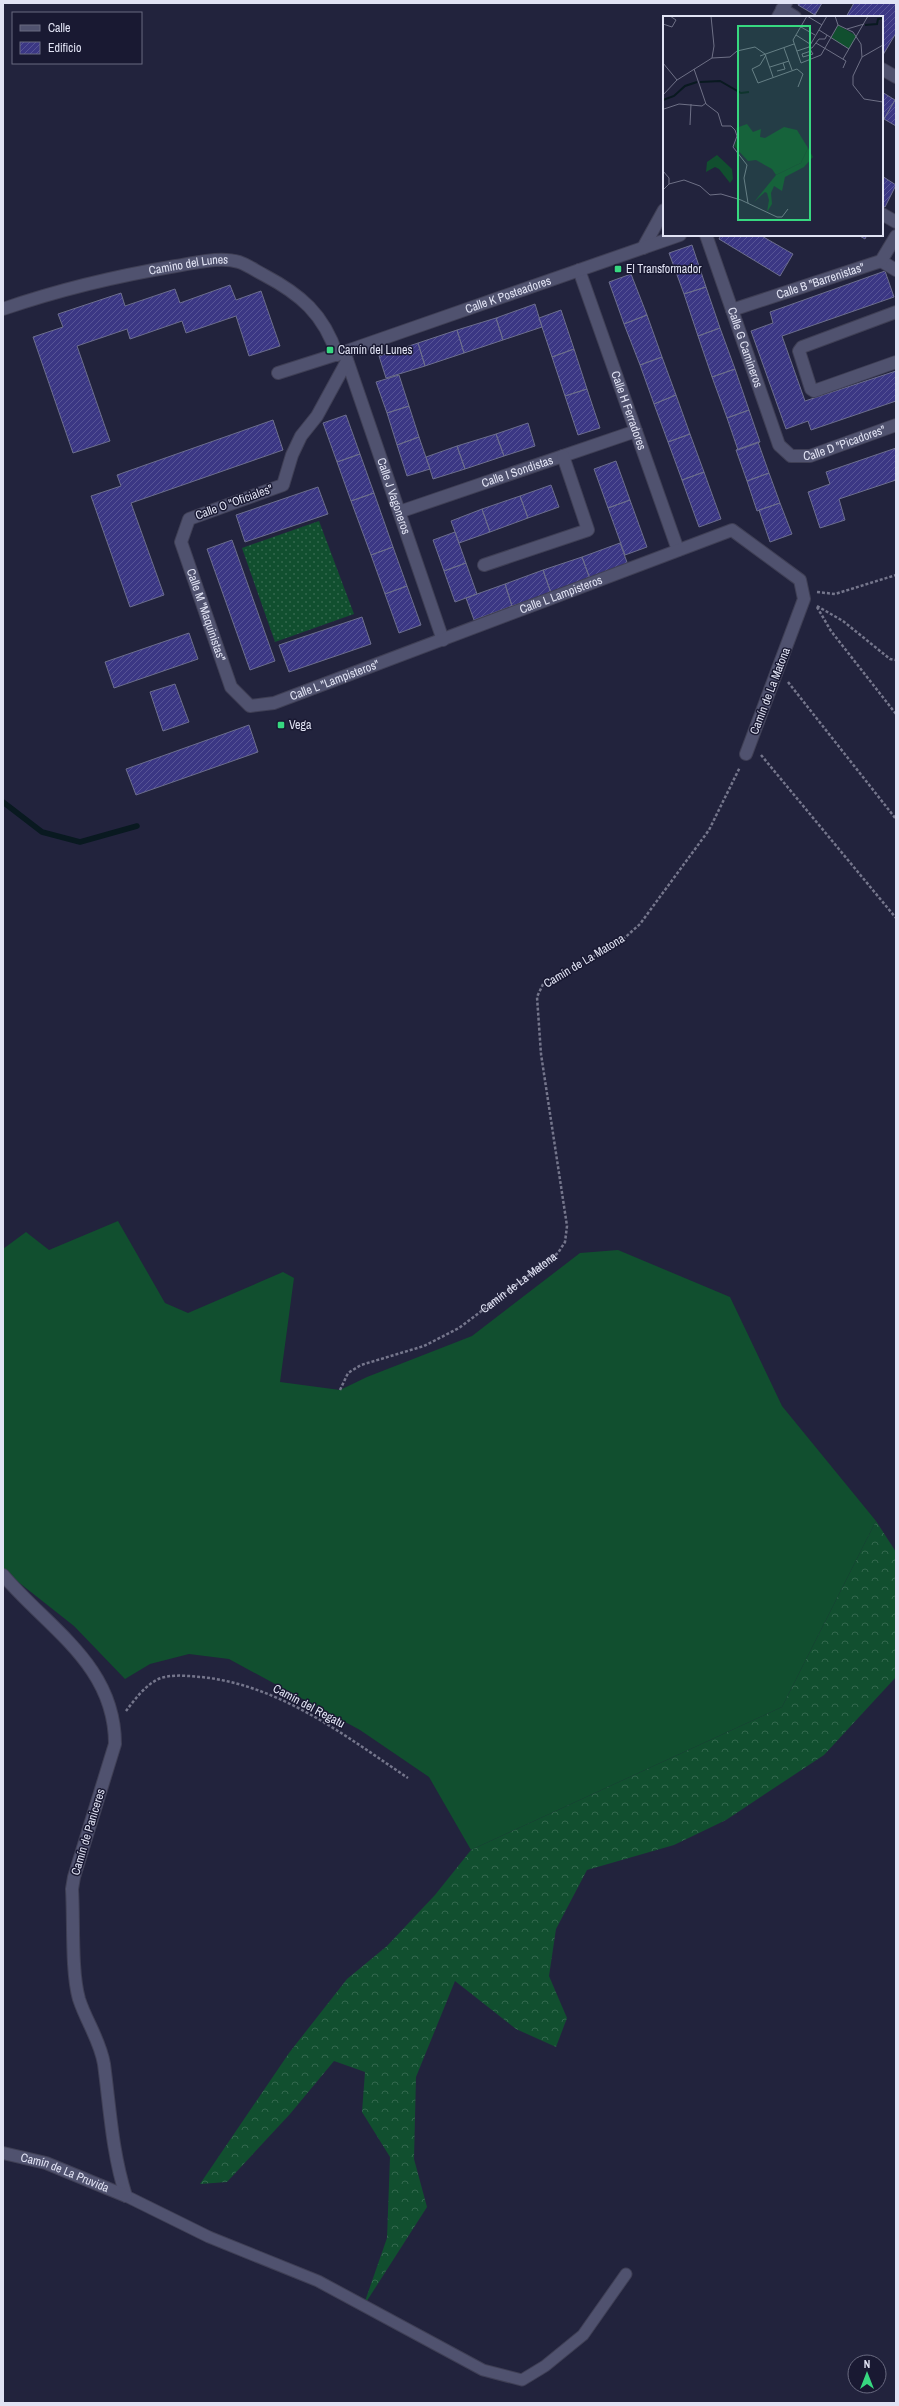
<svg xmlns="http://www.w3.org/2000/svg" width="899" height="2406" font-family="'Archivo Narrow',sans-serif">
  <defs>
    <pattern id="forest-crowns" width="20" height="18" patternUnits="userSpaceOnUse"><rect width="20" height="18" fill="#114f2f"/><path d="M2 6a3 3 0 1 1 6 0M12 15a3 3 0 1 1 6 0" fill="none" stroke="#33684e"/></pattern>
    <pattern id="garden-dots" width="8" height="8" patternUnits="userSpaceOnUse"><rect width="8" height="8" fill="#114f2f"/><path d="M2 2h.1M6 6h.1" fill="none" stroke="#33684e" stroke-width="1.8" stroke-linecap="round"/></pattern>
    <pattern id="building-hatch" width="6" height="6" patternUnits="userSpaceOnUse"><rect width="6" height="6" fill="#3b3784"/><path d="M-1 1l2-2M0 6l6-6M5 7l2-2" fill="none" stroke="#575496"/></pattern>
  </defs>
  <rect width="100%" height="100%" fill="#22233d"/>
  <path fill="#114f2f" d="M 118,1221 L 165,1303 L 188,1313 L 283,1272 L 294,1278 L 280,1382 L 340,1390 L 367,1377 L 472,1336 L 580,1253 L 618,1250 L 730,1297 L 782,1406 L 876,1521 L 782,1707 L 471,1850 L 429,1777 L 360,1730 L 229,1659 L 189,1654 L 150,1664 L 125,1679 L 74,1626 L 3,1570 L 3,1249 L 26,1232 L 49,1250 Z"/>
  <path fill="url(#forest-crowns)" d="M 876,1521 L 896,1552 L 896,1677 L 824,1755 L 726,1820 L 674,1845 L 587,1870 L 556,1929 L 549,1976 L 567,2018 L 556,2047 L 516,2029 L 455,1981 L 416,2077 L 414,2159 L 427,2207 L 363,2307 L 387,2238 L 390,2157 L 362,2112 L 365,2072 L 334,2061 L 290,2114 L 227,2182 L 200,2184 L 289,2053 L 347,1979 L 387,1946 L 435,1895 L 471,1850 L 782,1707 Z"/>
  <path fill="url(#garden-dots)" d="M 319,521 L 354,614 L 275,642 L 242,548 Z"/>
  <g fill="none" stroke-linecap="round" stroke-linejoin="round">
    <path stroke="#091920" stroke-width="5.5" d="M 3,802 L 42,832 L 80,842 L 137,826"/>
  </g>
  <path fill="url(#building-hatch)" stroke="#6c6e8d" d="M 799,3 L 822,3 L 815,15 L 798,5 Z
    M 854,3 L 896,3 L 896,33 L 883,55 L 882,17 L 846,17 Z
    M 882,92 L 895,100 L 884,119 L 882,117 Z
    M 895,100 L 896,100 L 896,126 L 884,119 Z
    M 882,176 L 896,185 L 885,207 L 882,206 Z
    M 721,235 L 760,235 L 793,254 L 780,276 L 719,239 Z
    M 858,235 L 867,235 L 865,239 Z
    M 692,245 L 706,287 L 684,294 L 669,253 Z
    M 885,271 L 894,297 L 782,336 L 805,401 L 896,371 L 896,401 L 811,430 L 808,421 L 786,429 L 751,331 L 773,323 L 770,312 Z
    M 631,274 L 647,315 L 624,324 L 609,282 Z
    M 230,285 L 236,300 L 261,291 L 280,346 L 249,356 L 236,316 L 186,333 L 182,321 L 130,339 L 127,329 L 77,346 L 110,441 L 73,453 L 33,337 L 63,327 L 58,314 L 121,293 L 125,306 L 175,289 L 180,303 Z
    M 706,287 L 720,328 L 698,336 L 684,294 Z
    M 535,304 L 542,327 L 503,340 L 496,318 Z
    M 561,310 L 574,349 L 552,357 L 539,318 Z
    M 647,315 L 662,357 L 640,365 L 624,324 Z
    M 496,318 L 503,340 L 464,353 L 457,330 Z
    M 720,328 L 735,369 L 712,377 L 698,336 Z
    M 457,330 L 464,353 L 425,366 L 418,343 Z
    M 418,343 L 425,366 L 386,378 L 379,356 Z
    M 574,349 L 587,389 L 565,396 L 552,357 Z
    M 662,357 L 676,395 L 654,404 L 640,365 Z
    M 735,369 L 749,410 L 727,418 L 712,377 Z
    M 399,375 L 409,406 L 387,413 L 376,382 Z
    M 587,389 L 600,428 L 578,435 L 565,396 Z
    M 676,395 L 690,434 L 668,442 L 654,404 Z
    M 409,406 L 419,437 L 397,445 L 387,413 Z
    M 749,410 L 760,442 L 738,450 L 727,418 Z
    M 346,415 L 360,454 L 337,462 L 323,423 Z
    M 273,420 L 283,450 L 131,503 L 164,595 L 130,607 L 91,496 L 121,486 L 117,475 Z
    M 528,423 L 535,446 L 504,456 L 496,434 Z
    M 496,434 L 504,456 L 465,469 L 457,446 Z
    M 690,434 L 704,472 L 682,480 L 668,442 Z
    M 419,437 L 430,469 L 407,476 L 397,445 Z
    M 758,442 L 769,473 L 747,481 L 736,450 Z
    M 457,446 L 465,469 L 433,479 L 426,457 Z
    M 896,448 L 896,480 L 839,499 L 845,520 L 820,528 L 808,492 L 830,484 L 826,472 Z
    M 360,454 L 374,493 L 351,501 L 337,462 Z
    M 616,461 L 630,500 L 608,508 L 594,469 Z
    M 704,472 L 721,519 L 699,527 L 682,480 Z
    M 769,473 L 780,503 L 757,511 L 747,481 Z
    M 551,485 L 559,507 L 528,518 L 520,496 Z
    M 318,487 L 328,514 L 245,542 L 236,515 Z
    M 374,493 L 393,547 L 371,555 L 351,501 Z
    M 520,496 L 528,518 L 490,532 L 482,509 Z
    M 630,500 L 647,547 L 625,555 L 608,508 Z
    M 780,503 L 792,534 L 770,542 L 759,510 Z
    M 482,509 L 490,532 L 459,543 L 451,521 Z
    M 455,532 L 466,563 L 444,571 L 433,540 Z
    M 232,540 L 275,661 L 250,670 L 207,549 Z
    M 620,543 L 628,565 L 590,579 L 582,557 Z
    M 393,547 L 407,586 L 385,594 L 371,555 Z
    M 582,557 L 590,579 L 551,593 L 543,570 Z
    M 466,563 L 477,594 L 455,602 L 444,571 Z
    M 543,570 L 551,593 L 512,606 L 505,584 Z
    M 505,584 L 512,606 L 474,620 L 466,598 Z
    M 407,586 L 421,625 L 399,633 L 385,594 Z
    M 362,617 L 371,644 L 289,672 L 279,645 Z
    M 189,633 L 198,659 L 114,688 L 105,662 Z
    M 175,684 L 189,722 L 163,731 L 150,692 Z
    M 249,725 L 258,752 L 136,795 L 126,769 Z"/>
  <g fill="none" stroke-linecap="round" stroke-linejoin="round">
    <g stroke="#3f3f55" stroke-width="13">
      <path id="lane" d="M 126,2196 L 209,2237 L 318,2281 L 483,2370 L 522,2380 L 545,2366 L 583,2335 L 626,2274"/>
    </g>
    <g stroke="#3f3f55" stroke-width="14">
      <g id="street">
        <path d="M 782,9 L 795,17"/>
        <path d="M 778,17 L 786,3"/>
        <path d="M 882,69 L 896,77"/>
        <path d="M 882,214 L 896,222"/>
        <path id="s2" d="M 706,235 L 779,445 L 791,456 L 810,456 L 896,425"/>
        <path d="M 643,248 L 664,210"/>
        <path d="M 881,261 L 896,270"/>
        <path id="s3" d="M 579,270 L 678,550"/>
        <path id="s4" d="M 3,309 C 61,289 116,276 176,266 C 196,263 220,256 239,262 C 248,265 256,271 264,275 C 300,294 324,314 337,355"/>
        <path id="s5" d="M 732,310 L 881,261 L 896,236"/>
        <path d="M 896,312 L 802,347 L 799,351 L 811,389 L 814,391 L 896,362"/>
        <path id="s6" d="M 346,357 L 443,640"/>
        <path id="s7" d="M 347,361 L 317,416 L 301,436 L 292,455 L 283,485 L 189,519 L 181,542 L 231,687 L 250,706 L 274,703 L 732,530 L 800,580 L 804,599 L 746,754"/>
        <path id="s8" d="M 278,373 L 344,352 L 680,235"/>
        <path id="s9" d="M 399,512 L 636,431"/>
        <path d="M 484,565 L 588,530 L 563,456"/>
        <path d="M 3,1575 C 49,1629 115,1665 115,1744 L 74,1877 L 72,1889 C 74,1920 71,1971 79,1999 C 86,2021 100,2040 104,2064 C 110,2109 112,2152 126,2196"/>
        <path id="s10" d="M 3,2153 L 46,2163 L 126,2196"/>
      </g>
    </g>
    <g stroke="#75768c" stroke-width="2.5" stroke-dasharray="3 2" stroke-linecap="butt">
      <path d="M 817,592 L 835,594 L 896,575"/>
      <path d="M 817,606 L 843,621 L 890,659 L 896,660"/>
      <path d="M 817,607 L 831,631 L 896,714"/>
      <path d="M 788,682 L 896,819"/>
      <path d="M 761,755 L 896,918"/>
      <path id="s1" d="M 340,1390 L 348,1373 L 361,1365 L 424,1346 L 459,1328 L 558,1253 L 565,1242 L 567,1226 L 541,1054 L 537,997 L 544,982 L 619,943 L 640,924 L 709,830 L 740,767"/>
      <path d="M 126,1711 C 135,1699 147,1683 161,1678 C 174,1674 188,1676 201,1677 C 280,1685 344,1735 408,1778"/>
    </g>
    <use href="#lane" stroke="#50526f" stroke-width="11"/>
    <use href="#street" stroke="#50526f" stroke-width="12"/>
  </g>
  <g fill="#37d880" stroke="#191932" stroke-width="1.5">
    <rect x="614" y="265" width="8" height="8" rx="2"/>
    <rect x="326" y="346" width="8" height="8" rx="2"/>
    <rect x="277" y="721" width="8" height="8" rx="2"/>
  </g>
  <g text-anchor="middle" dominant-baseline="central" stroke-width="3" stroke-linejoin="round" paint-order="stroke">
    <g font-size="12" fill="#e1e3f4" stroke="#191932">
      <text stroke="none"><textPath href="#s4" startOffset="191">Camino del Lunes</textPath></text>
      <text stroke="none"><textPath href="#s5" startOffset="93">Calle B "Barrenistas"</textPath></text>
      <text stroke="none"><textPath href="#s8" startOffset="243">Calle K Posteadores</textPath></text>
      <text stroke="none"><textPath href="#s2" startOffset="119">Calle G Camineros</textPath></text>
      <text stroke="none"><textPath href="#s3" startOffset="149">Calle H Ferradores</textPath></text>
      <text stroke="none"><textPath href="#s2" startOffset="294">Calle D "Picadores"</textPath></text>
      <text stroke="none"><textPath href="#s9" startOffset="125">Calle I Sondistas</textPath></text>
      <text stroke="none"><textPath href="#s6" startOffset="147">Calle J Vagoneros</textPath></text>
      <text transform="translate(234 502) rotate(-20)">Calle O "Oficiales"</text>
      <text stroke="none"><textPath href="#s7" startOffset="776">Calle L Lampisteros</textPath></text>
      <text stroke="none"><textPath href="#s7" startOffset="342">Calle M "Maquinistas"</textPath></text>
      <text stroke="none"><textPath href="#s7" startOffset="534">Calle L "Lampisteros"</textPath></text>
      <text transform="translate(770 691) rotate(-69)">Camín de La Matona</text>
      <text transform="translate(584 961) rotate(-31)">Camín de La Matona</text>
      <text stroke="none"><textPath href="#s1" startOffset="214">Camín de La Matona</textPath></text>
      <text transform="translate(309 1706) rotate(28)">Camín del Regatu</text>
      <text transform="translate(88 1832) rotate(-73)">Camín de Paniceres</text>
      <text stroke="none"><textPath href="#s10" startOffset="65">Camín de La Pruvida</textPath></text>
    </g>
    <g font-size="12" fill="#e1e3f4" stroke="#191932" text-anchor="start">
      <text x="626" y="269">El Transformador</text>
      <text x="338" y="350">Camín del Lunes</text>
      <text x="289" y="725">Vega</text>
    </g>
  </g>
  <g transform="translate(663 16)">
    <rect width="220" height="220" fill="#22233d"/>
    <path d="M 84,108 L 90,116 L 98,113 L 97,121 L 102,122 L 121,111 L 134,114 L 145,132 L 138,147 L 113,159 L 109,153 L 93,144 L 85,145 L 71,130 L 75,120 L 73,112 Z" fill="#114f2f"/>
    <path d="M 175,9 L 194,20 L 186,33 L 168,22 ZM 145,132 L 150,141 L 141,151 L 122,161 L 119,175 L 111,170 L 108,177 L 109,188 L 104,196 L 106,184 L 104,177 L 102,176 L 91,186 L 113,159 L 138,147 ZM 54,139 L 69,153 L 70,163 L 67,167 L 56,153 L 52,151 L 43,156 L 44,146 Z" fill="#114f2f"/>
    <path fill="none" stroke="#091920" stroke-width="2" d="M 202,9 L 214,8 L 215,3 L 220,2M 37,66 L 57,65 L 78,77 L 86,76M 0,84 L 11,80 L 22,70 L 34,66"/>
    <path fill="none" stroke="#6e7086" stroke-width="1" d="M 48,0 L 51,30 L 49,42M 144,0 L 130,24 L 138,47 L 158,39 L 175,9M 144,0 L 159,9M 172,0 L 175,9 L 190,16 L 198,28 L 199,41 L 190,60 L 190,69 L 201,83 L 220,86M 0,8 L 9,11 L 13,4 L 7,0M 138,11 L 152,19M 184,13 L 201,8M 156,14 L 186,33M 133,19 L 147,28M 153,27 L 183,45 L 180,52M 121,32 L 129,54M 147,32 L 148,35 L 139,38 L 140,41 L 150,38 L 148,35M 147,32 L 149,32 L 156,23 L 162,23 L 164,19M 134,35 L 146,31 L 164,0M 102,38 L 110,61M 103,39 L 97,49 L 89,53 L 95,67 L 134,53 L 140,58 L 135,71M 97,40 L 131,28M 199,41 L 220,29M 180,43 L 205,0M 0,47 L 14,64M 107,51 L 126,45M 31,53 L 43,88 L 55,97 L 59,110 L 68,110 L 72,114 L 74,120 L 70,131 L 84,149 L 81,162 L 85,187M 114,55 L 122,53 L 120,47M 0,79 L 14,64 L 49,42 L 67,41 L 74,35 L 92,31 L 102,38M 1,93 L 16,88 L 39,90 L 43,87M 27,109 L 28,88M 0,155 L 6,162 L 6,168M 0,174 L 6,168 L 21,164 L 37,170 L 47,179 L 58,178 L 78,184 L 114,201 L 119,201 L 125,193"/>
    <path fill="#37d880" fill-opacity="0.15" stroke="#37d880" stroke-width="2" d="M 75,10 L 147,10 L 147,204 L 75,204 Z"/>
    <rect width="220" height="220" fill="none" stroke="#e1e3f4" stroke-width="2"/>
  </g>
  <rect width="899" height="2406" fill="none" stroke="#e1e3f4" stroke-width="8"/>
  <rect x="12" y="12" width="130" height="52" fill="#191932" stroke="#696a80"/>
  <rect x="20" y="25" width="20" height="6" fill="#50526f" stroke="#696a80"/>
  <text x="48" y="32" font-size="12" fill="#e1e3f4">Calle</text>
  <rect x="20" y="42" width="20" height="12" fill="url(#building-hatch)" stroke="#696a80"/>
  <text x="48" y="52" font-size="12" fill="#e1e3f4">Edificio</text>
  <g transform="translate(867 2374)"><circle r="19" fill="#191932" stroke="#696a80"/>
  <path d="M0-3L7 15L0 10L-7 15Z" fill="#37d880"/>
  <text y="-6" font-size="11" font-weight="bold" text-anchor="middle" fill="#e1e3f4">N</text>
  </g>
</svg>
